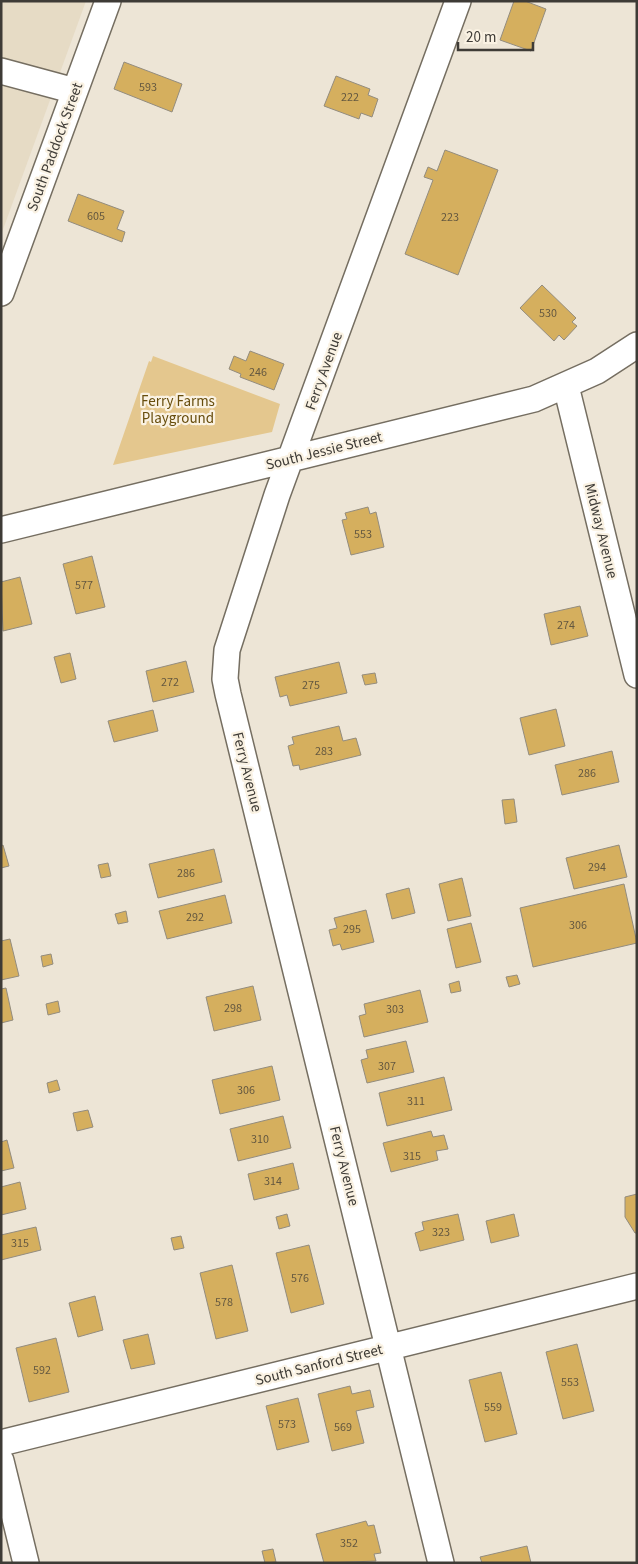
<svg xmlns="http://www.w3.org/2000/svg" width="638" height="1564" font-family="'Source Sans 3',sans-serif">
  <rect width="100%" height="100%" fill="#ede5d6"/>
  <path fill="#e6dbc5" d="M 1,1 L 86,1 L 1,235 Z"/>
  <path fill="#e4c78e" d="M 153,356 L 280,404 L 272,432 L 113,465 L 149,361 L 151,362 Z"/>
  <path fill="#d5af5e" stroke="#938c7e" d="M 514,1 L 525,1 L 546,9 L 531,51 L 500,40 Z
    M 124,62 L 182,84 L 172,112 L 114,89 Z
    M 336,76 L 370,89 L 368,95 L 378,99 L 372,117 L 361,113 L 359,119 L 324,106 Z
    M 445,150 L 498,170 L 458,275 L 405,254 L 433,180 L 424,177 L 428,167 L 437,171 Z
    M 78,194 L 124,211 L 117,229 L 125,232 L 122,242 L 68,221 Z
    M 542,285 L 576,318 L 572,322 L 577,326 L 564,340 L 559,335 L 554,341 L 520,308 Z
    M 250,351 L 284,364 L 274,390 L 240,377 L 241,374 L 229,369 L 234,356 L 246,361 Z
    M 368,507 L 370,514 L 376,512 L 384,547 L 351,555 L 342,520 L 347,519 L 345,513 Z
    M 92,556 L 105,607 L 76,614 L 63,564 Z
    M 20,577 L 32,624 L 3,631 L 1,582 Z
    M 580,606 L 588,636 L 551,645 L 544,614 Z
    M 70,653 L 76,679 L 61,683 L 54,657 Z
    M 186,661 L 194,692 L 153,702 L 146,671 Z
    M 339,662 L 347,693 L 290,706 L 287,695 L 280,697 L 275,677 Z
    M 375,673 L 377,683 L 365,685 L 362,675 Z
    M 556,709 L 565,746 L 529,755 L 520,718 Z
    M 153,710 L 158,731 L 114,742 L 108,721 Z
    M 339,726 L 343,741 L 356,738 L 361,755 L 300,770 L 299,765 L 293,766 L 288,746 L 294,744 L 292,737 Z
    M 612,751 L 619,782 L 562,795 L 555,765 Z
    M 514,799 L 517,822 L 505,824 L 502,800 Z
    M 3,845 L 9,866 L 1,868 L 1,846 Z
    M 619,845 L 627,877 L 574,889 L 566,858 Z
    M 214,849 L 222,882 L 158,898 L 149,864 Z
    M 108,863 L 111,876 L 101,878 L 98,865 Z
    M 462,878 L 471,916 L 448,921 L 439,884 Z
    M 624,884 L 637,943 L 533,967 L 520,908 Z
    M 409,888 L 415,913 L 392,919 L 386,894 Z
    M 225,895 L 232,923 L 167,939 L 159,911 Z
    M 366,910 L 374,942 L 342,950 L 340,944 L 333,946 L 329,930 L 337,928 L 334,918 Z
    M 126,911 L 128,922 L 118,924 L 115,914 Z
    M 471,923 L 481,962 L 456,968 L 447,929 Z
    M 10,939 L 19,976 L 1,980 L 1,941 Z
    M 51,954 L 53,964 L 43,967 L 41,956 Z
    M 517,975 L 520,984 L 509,987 L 506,977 Z
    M 459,981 L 461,991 L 451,993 L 449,984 Z
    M 253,986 L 261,1020 L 214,1031 L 206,997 Z
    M 6,988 L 13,1020 L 1,1023 L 1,989 Z
    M 420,990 L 428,1022 L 364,1037 L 359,1016 L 366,1014 L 364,1004 Z
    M 58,1001 L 60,1012 L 48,1015 L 46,1004 Z
    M 406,1041 L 414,1072 L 367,1083 L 361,1060 L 368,1058 L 366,1050 Z
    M 272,1066 L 280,1100 L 220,1114 L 212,1080 Z
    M 444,1077 L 452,1110 L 387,1126 L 379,1093 Z
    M 57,1080 L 60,1090 L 49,1093 L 47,1083 Z
    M 88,1110 L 93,1127 L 77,1131 L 73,1113 Z
    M 283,1116 L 291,1148 L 238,1161 L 230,1129 Z
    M 431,1131 L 433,1137 L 444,1135 L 448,1149 L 436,1151 L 438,1160 L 391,1172 L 383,1143 Z
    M 7,1140 L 14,1168 L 1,1171 L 1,1142 Z
    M 293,1163 L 299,1189 L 254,1200 L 248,1174 Z
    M 20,1182 L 26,1209 L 1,1215 L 1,1187 Z
    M 637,1194 L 637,1233 L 635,1233 L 625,1217 L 625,1197 Z
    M 287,1214 L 290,1226 L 279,1229 L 276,1217 Z
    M 458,1214 L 464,1240 L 420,1251 L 415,1233 L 424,1230 L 422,1222 Z
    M 514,1214 L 519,1236 L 491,1243 L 486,1221 Z
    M 36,1227 L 41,1250 L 1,1260 L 1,1235 Z
    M 181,1236 L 184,1248 L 174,1250 L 171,1238 Z
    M 309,1245 L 324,1304 L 291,1313 L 276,1253 Z
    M 232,1265 L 248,1331 L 216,1339 L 200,1273 Z
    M 95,1296 L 103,1330 L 78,1337 L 69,1303 Z
    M 148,1334 L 155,1364 L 131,1369 L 123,1340 Z
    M 56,1338 L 69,1392 L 29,1402 L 16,1348 Z
    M 577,1344 L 594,1411 L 563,1419 L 546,1352 Z
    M 501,1372 L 517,1434 L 485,1442 L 469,1380 Z
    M 350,1386 L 352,1394 L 370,1390 L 374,1407 L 356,1411 L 364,1443 L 332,1451 L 318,1394 Z
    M 298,1398 L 309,1442 L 277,1450 L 266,1406 Z
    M 366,1521 L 368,1526 L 374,1525 L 381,1553 L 374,1554 L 376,1561 L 324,1563 L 316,1534 Z
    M 527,1546 L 531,1563 L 482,1563 L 480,1557 Z
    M 273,1549 L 276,1562 L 265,1563 L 262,1551 Z"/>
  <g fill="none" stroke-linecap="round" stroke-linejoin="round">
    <g stroke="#756e61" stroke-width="28">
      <path id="minor" d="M 1,71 L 75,91
        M 1,293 L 108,1
        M 566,386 L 637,675
        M 1,530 L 534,399 L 597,371 L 637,345
        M 1,1443 L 637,1286
        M 1,1461 L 26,1563
        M 441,1563 L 228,694 L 225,679 L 227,650 L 277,495 L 458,1"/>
    </g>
    <use href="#minor" stroke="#fff" stroke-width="25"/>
  </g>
  <g text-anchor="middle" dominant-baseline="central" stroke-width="4.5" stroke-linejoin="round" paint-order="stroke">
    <g font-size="12" fill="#645840">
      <text x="148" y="87">593</text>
      <text x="350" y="97">222</text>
      <text x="96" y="216">605</text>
      <text x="450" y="217">223</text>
      <text x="548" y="313">530</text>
      <text x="258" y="372">246</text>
      <text x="363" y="534">553</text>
      <text x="84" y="585">577</text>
      <text x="566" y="625">274</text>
      <text x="170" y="682">272</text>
      <text x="311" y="685">275</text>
      <text x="324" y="751">283</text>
      <text x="587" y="773">286</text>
      <text x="597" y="867">294</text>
      <text x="186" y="873">286</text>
      <text x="195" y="917">292</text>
      <text x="578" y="925">306</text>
      <text x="352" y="929">295</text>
      <text x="233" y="1008">298</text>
      <text x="395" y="1009">303</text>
      <text x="387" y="1066">307</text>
      <text x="246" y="1090">306</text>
      <text x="416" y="1101">311</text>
      <text x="260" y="1139">310</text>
      <text x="412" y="1156">315</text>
      <text x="273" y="1181">314</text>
      <text x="441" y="1232">323</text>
      <text x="20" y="1243">315</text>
      <text x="300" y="1278">576</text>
      <text x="224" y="1302">578</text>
      <text x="42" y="1370">592</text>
      <text x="570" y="1382">553</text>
      <text x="493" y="1407">559</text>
      <text x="287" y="1424">573</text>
      <text x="343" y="1427">569</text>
      <text x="349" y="1543">352</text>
    </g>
    <g font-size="15" fill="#3e3b36" stroke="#faf2e3">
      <text transform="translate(55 147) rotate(-70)">South Paddock Street</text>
      <text transform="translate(324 371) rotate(-70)">Ferry Avenue</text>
      <text transform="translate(324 451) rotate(-14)">South Jessie Street</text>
      <text transform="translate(601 531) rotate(76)">Midway Avenue</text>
      <text transform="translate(247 772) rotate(76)">Ferry Avenue</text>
      <text transform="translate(344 1166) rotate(76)">Ferry Avenue</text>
      <text transform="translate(319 1365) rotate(-14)">South Sanford Street</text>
    </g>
    <g font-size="15" fill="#674d0c" stroke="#faf2e3">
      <text x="178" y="401">Ferry Farms<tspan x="178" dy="17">Playground</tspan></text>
    </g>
  </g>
  <rect width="638" height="1564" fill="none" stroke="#3e3b36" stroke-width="5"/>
  <path d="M458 42v8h75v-8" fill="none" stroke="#3e3b36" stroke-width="2.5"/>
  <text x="466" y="42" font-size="15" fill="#3e3b36" stroke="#faf2e3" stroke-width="4" paint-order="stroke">20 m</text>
</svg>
